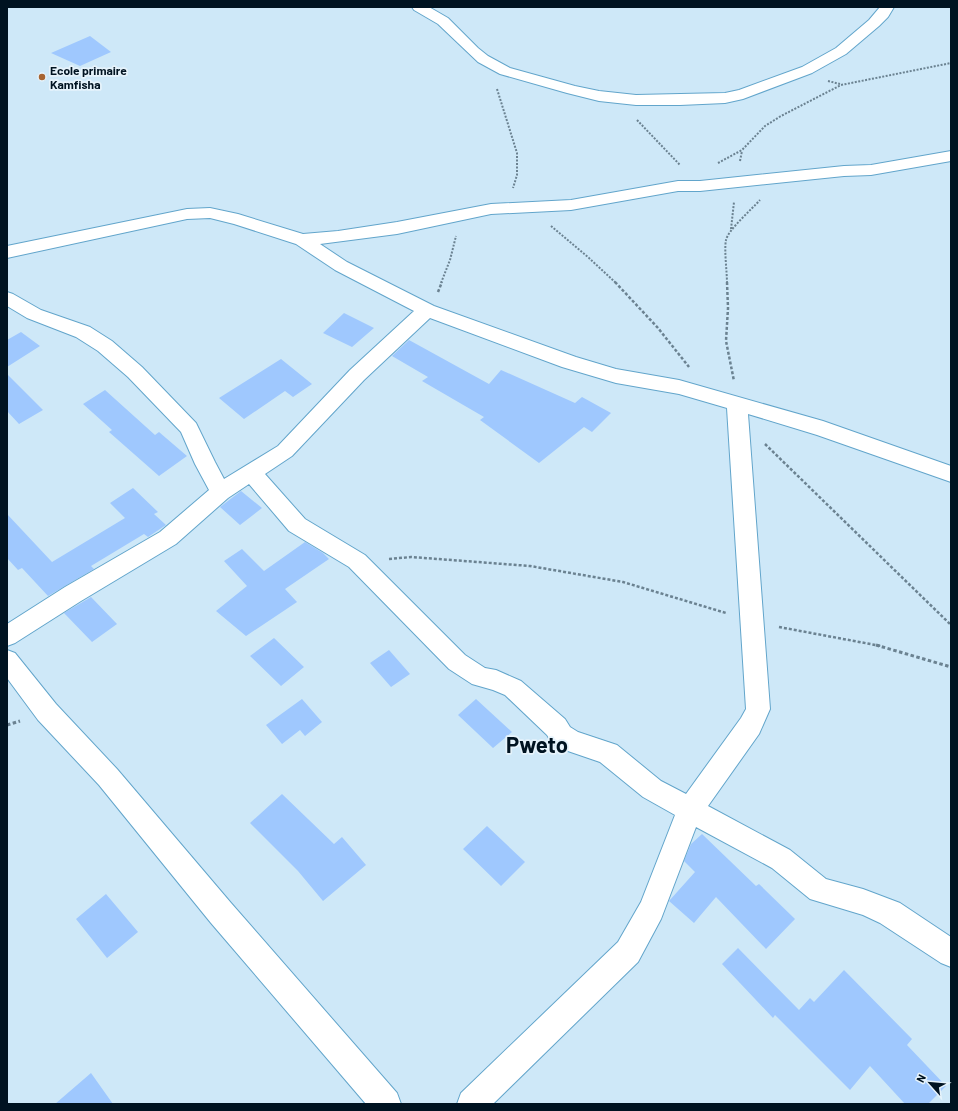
<svg xmlns="http://www.w3.org/2000/svg" width="958" height="1111" font-family="Barlow,sans-serif">
  <rect width="100%" height="100%" fill="#cee8f8"/>
  <path fill="#9fc8fe" d="M 90,36 L 111,52 L 80,66 L 51,53 Z
    M 344,313 L 374,328 L 352,347 L 323,333 Z
    M 21,332 L 40,346 L 7,367 L 7,340 Z
    M 409,340 L 489,384 L 501,370 L 575,403 L 582,397 L 611,413 L 592,432 L 584,427 L 539,463 L 480,420 L 484,417 L 422,381 L 428,377 L 392,356 Z
    M 281,359 L 312,384 L 293,397 L 285,391 L 244,419 L 219,398 Z
    M 7,374 L 43,410 L 19,424 L 7,411 Z
    M 105,390 L 155,435 L 159,432 L 187,456 L 159,476 L 109,432 L 112,430 L 83,404 Z
    M 133,488 L 158,512 L 154,514 L 166,525 L 148,537 L 144,534 L 91,566 L 94,569 L 48,596 L 22,568 L 18,570 L 7,558 L 7,514 L 52,562 L 125,518 L 110,503 Z
    M 241,491 L 262,508 L 240,525 L 220,507 Z
    M 305,542 L 323,553 L 329,559 L 285,589 L 297,602 L 246,636 L 216,611 L 247,586 L 224,561 L 242,549 L 264,571 Z
    M 91,597 L 117,624 L 92,642 L 64,613 Z
    M 274,638 L 304,667 L 281,686 L 250,656 Z
    M 389,650 L 410,674 L 391,687 L 370,663 Z
    M 302,699 L 322,722 L 305,736 L 300,730 L 282,744 L 266,725 Z
    M 476,699 L 512,732 L 493,748 L 458,715 Z
    M 282,794 L 334,844 L 342,837 L 366,865 L 323,901 L 298,871 L 250,823 Z
    M 487,826 L 525,862 L 501,886 L 463,849 Z
    M 702,834 L 756,886 L 759,884 L 795,919 L 766,949 L 716,897 L 694,923 L 669,901 L 695,872 L 684,861 L 691,844 Z
    M 106,894 L 138,932 L 107,958 L 76,919 Z
    M 738,948 L 799,1010 L 810,998 L 814,1002 L 844,970 L 912,1039 L 907,1045 L 946,1086 L 928,1104 L 905,1104 L 870,1066 L 850,1090 L 775,1015 L 773,1018 L 722,964 Z
    M 91,1073 L 113,1104 L 55,1104 Z"/>
  <g fill="none" stroke-linecap="round" stroke-linejoin="round">
    <g stroke="#62a5cb" stroke-width="2">
      <path id="street" d="M 412,7 L 429,7 L 448,18 L 478,48 L 488,56 L 510,68 L 575,86 L 599,91 L 636,95 L 725,93 L 739,90 L 802,67 L 836,48 L 869,20 L 880,7 L 894,7 L 888,17 L 879,26 L 846,54 L 812,73 L 743,99 L 725,103 L 680,105 L 636,105 L 599,101 L 567,93 L 500,74 L 478,62 L 438,24 L 414,10 Z
        M 951,151 L 951,161 L 871,175 L 844,176 L 700,191 L 678,191 L 571,210 L 491,214 L 397,234 L 320,244 L 347,262 L 434,306 L 576,357 L 616,369 L 679,380 L 823,421 L 951,466 L 951,482 L 817,435 L 748,414 L 770,709 L 759,734 L 708,806 L 790,850 L 826,879 L 863,889 L 900,903 L 951,937 L 951,967 L 941,963 L 880,923 L 863,915 L 810,899 L 772,868 L 696,827 L 661,919 L 638,962 L 493,1104 L 457,1104 L 461,1093 L 618,942 L 641,902 L 675,815 L 643,797 L 600,762 L 562,749 L 552,743 L 547,735 L 505,695 L 493,690 L 472,684 L 449,669 L 349,567 L 289,531 L 249,484 L 228,498 L 176,544 L 81,601 L 15,643 L 7,646 L 7,624 L 65,587 L 160,532 L 209,490 L 195,464 L 181,432 L 128,377 L 98,351 L 76,337 L 27,318 L 7,306 L 7,292 L 13,294 L 41,310 L 90,327 L 112,341 L 142,367 L 196,423 L 215,462 L 224,479 L 278,446 L 350,370 L 414,311 L 335,270 L 296,244 L 234,224 L 210,218 L 187,219 L 7,258 L 7,246 L 187,209 L 210,208 L 238,214 L 303,234 L 338,231 L 397,222 L 491,204 L 571,200 L 678,181 L 700,181 L 844,166 L 871,165 ZM 430,318 L 562,367 L 616,383 L 679,394 L 727,408 L 746,709 L 741,718 L 686,794 L 661,781 L 617,745 L 578,732 L 570,727 L 565,719 L 521,681 L 496,670 L 485,668 L 465,655 L 365,555 L 305,519 L 265,474 L 292,456 L 364,380 Z
        M 7,650 L 15,653 L 56,704 L 117,769 L 231,903 L 397,1093 L 401,1104 L 366,1104 L 211,923 L 99,785 L 38,720 L 7,678 Z"/>
    </g>
    <path stroke="#6b8291" stroke-width="2" stroke-dasharray="2 1.5" stroke-linecap="butt" d="M 828,81 L 840,84
      M 497,89 L 517,153 L 517,175 L 513,188
      M 637,120 L 680,165
      M 740,161 L 742,151
      M 718,163 L 742,150 L 765,126 L 781,116 L 841,85 L 951,63
      M 551,226 L 589,258 L 616,283
      M 731,229 L 734,202
      M 441,283 L 450,260 L 456,236
      M 727,283 C 727,272 724,250 726,240 C 728,230 752,209 760,200"/>
    <path stroke="#6b8291" stroke-width="2.5" stroke-dasharray="3 2" stroke-linecap="butt" d="M 615,282 L 658,328 L 689,367
      M 727,282 L 728,308 L 726,341 L 734,381
      M 438,292 L 442,282
      M 765,444 L 951,625
      M 389,559 L 411,557 L 530,566 L 623,582 L 726,613
      M 779,627 L 881,646"/>
    <path stroke="#6b8291" stroke-width="3" stroke-dasharray="3.5 2.5" stroke-linecap="butt" d="M 876,645 L 951,667
      M 7,725 L 20,721"/>
    <use href="#street" fill="#fff" fill-rule="evenodd"/>
  </g>
  <circle fill="#a76432" stroke="#e6f3fb" stroke-width="1.5" cx="42" cy="77" r="4"/>
  <g text-anchor="middle" dominant-baseline="central" stroke-width="3.5" stroke-linejoin="round" paint-order="stroke">
    <g font-size="12" font-weight="bold" fill="#001321" stroke="#e6f3fb" text-anchor="start">
      <text x="50" y="70">Ecole primaire<tspan x="50" dy="14">Kamfisha</tspan></text>
    </g>
    <g font-size="22" font-weight="bold" fill="#001321" stroke="#e6f3fb">
      <text x="537" y="744">Pweto</text>
    </g>
  </g>
  <rect width="958" height="1111" fill="none" stroke="#001321" stroke-width="16"/>
  <g transform="translate(930 1083) rotate(297)" stroke="#e6f3fb" stroke-width="3" paint-order="stroke">
  <path d="M0-3L7 15L0 10L-7 15Z" fill="#001321"/>
  <text y="-6" font-size="11" font-weight="bold" text-anchor="middle" fill="#001321">N</text>
  </g>
</svg>
